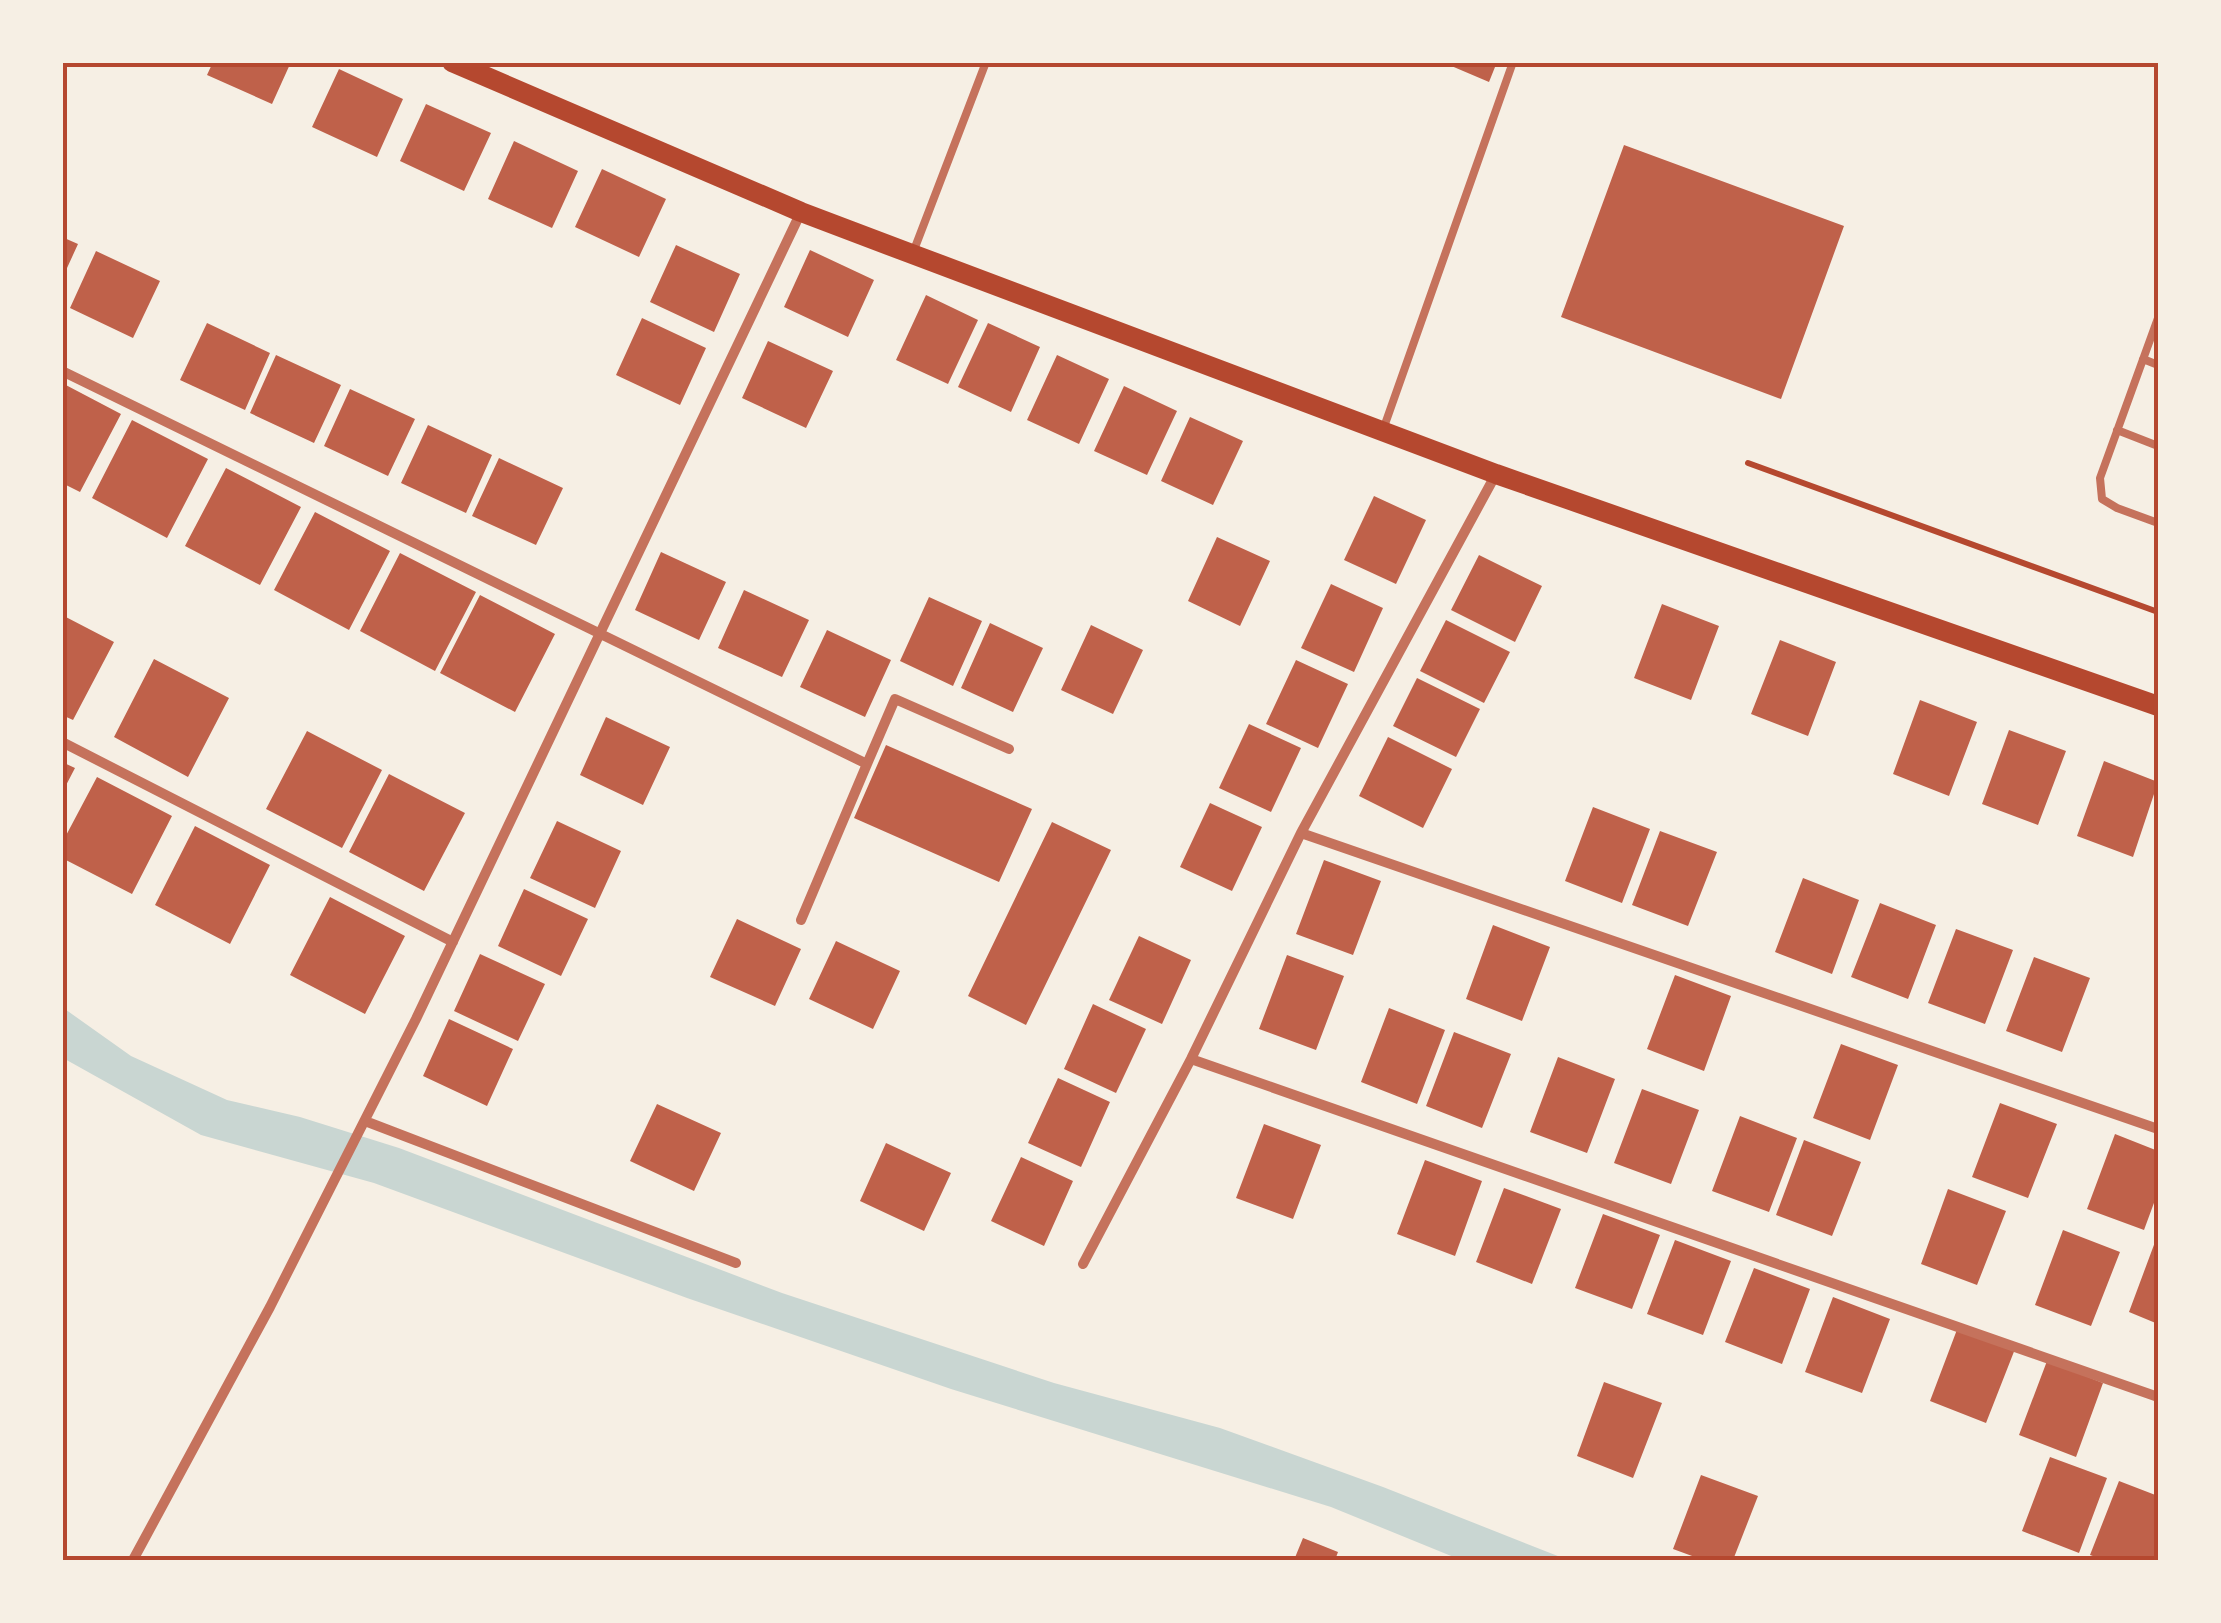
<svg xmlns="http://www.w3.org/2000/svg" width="2221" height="1623" font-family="'PT Sans',sans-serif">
  <rect width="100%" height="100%" fill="#f6efe4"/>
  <path fill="#c9d6d2" d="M 62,1007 L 131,1056 L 227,1100 L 300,1117 L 399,1148 L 782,1293 L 1054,1383 L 1220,1428 L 1383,1487 L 1568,1560 L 1461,1560 L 1331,1507 L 951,1389 L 687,1298 L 374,1183 L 201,1135 L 63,1058 Z"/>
  <path fill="#bf614a" d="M 213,62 L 291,62 L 272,104 L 207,75 Z
    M 1442,62 L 1497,62 L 1489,82 Z
    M 339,69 L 403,99 L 377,157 L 312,127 Z
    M 426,104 L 491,133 L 464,191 L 400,161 Z
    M 514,141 L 578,171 L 552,228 L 488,199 Z
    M 1624,145 L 1844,226 L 1781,399 L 1561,317 Z
    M 602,169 L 666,199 L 639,257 L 575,227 Z
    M 62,237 L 78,244 L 62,279 Z
    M 676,245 L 740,274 L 714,332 L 650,302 Z
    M 810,250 L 874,280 L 848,337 L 784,307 Z
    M 96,251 L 160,281 L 133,338 L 70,308 Z
    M 926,295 L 978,320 L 948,384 L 896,360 Z
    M 642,318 L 706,348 L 680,405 L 616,375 Z
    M 207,323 L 270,353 L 245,410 L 180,380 Z
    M 988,323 L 1040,347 L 1011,412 L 958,387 Z
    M 768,341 L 833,371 L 806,428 L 742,398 Z
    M 276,355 L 341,385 L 314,443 L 250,413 Z
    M 1057,355 L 1109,379 L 1079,444 L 1027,420 Z
    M 62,383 L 121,414 L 80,492 L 62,483 Z
    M 1124,386 L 1177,411 L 1147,475 L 1094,451 Z
    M 350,389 L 415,419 L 388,476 L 324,446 Z
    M 1190,417 L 1243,441 L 1213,505 L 1161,481 Z
    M 132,420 L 208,459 L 167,538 L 92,498 Z
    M 428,425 L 492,455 L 466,513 L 401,483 Z
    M 499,458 L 563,488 L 536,545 L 472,516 Z
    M 226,468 L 301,507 L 260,585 L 185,546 Z
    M 1374,496 L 1426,520 L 1396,584 L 1344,560 Z
    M 315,512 L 390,551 L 349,630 L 274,590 Z
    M 1217,537 L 1270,561 L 1240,626 L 1188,601 Z
    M 661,552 L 726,582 L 699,640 L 635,610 Z
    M 400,553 L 476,592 L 435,671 L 360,631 Z
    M 1479,555 L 1542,586 L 1515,642 L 1451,610 Z
    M 1331,584 L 1383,608 L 1354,672 L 1301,648 Z
    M 744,590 L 809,620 L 782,677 L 718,648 Z
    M 480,595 L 555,634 L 515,712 L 440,673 Z
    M 929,597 L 982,621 L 953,686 L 900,661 Z
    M 1662,604 L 1719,626 L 1691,700 L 1634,678 Z
    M 62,615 L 114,642 L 73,720 L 62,715 Z
    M 1446,620 L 1510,652 L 1484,703 L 1420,671 Z
    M 990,623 L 1043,648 L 1013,712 L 961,688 Z
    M 1091,625 L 1143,650 L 1113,714 L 1061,690 Z
    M 827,630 L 891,660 L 865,717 L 800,687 Z
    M 1780,640 L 1836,662 L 1808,736 L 1751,714 Z
    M 154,659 L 229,698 L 188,777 L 114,737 Z
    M 1296,660 L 1348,684 L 1318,748 L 1266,724 Z
    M 1417,678 L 1480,709 L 1456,757 L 1393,726 Z
    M 1920,700 L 1977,722 L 1949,796 L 1893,774 Z
    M 606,717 L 670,747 L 643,805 L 580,775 Z
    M 1249,724 L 1301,748 L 1271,812 L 1219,788 Z
    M 2009,730 L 2066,751 L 2038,825 L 1982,804 Z
    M 307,731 L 382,770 L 342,848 L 266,809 Z
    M 1388,737 L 1452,769 L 1423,828 L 1359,796 Z
    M 886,745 L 1032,809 L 999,882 L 854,818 Z
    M 2104,761 L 2158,782 L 2133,857 L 2077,836 Z
    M 62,762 L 75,768 L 62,793 Z
    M 389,774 L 465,813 L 424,891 L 349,852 Z
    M 97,777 L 172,816 L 132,894 L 62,858 L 62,843 Z
    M 1210,803 L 1262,827 L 1232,891 L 1180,867 Z
    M 1593,807 L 1650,829 L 1622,903 L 1565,881 Z
    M 557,821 L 621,851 L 595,908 L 530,878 Z
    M 1052,822 L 1111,850 L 1026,1025 L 968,996 Z
    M 195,826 L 270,865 L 230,944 L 155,905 Z
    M 1660,831 L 1717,852 L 1688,926 L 1632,905 Z
    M 1324,860 L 1381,881 L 1353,955 L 1296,934 Z
    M 1803,878 L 1859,900 L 1832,974 L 1775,952 Z
    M 524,889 L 588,919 L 561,976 L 498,946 Z
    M 330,897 L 405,936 L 365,1014 L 290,975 Z
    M 1880,903 L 1936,925 L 1908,999 L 1851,977 Z
    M 737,919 L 801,949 L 775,1006 L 710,977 Z
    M 1493,925 L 1550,947 L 1522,1021 L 1466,999 Z
    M 1956,929 L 2013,950 L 1985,1024 L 1928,1003 Z
    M 1139,936 L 1191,960 L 1162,1024 L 1109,1000 Z
    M 836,941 L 900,971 L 873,1029 L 809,999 Z
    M 480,954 L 545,984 L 518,1041 L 454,1011 Z
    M 1287,955 L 1344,976 L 1316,1050 L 1259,1029 Z
    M 2034,957 L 2090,978 L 2062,1052 L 2006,1031 Z
    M 1675,975 L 1731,996 L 1704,1071 L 1647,1049 Z
    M 1093,1004 L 1146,1029 L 1116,1093 L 1064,1069 Z
    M 1389,1008 L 1445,1030 L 1417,1104 L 1361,1082 Z
    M 449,1019 L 513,1049 L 487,1106 L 423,1076 Z
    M 1454,1032 L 1511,1054 L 1482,1128 L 1426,1106 Z
    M 1841,1044 L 1898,1065 L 1870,1140 L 1813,1118 Z
    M 1558,1057 L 1615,1079 L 1587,1153 L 1530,1132 Z
    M 1058,1078 L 1110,1102 L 1081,1167 L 1028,1143 Z
    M 1642,1089 L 1699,1110 L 1671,1184 L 1614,1163 Z
    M 2000,1103 L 2057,1124 L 2028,1198 L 1972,1177 Z
    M 657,1104 L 721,1133 L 694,1191 L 630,1161 Z
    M 1740,1116 L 1797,1138 L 1769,1212 L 1712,1191 Z
    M 1264,1124 L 1321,1145 L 1293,1219 L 1236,1198 Z
    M 2115,1134 L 2158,1151 L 2158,1192 L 2144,1230 L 2087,1209 Z
    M 1804,1140 L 1861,1162 L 1832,1236 L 1776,1215 Z
    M 886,1143 L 951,1173 L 924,1231 L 860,1201 Z
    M 1021,1157 L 1073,1181 L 1044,1246 L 991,1221 Z
    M 1425,1160 L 1482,1181 L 1455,1256 L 1397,1234 Z
    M 1504,1188 L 1561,1209 L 1532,1284 L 1476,1262 Z
    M 1948,1189 L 2006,1211 L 1977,1285 L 1921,1264 Z
    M 1603,1214 L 1660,1235 L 1632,1309 L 1575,1288 Z
    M 2063,1230 L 2120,1252 L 2091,1326 L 2035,1305 Z
    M 2158,1234 L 2158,1324 L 2129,1312 Z
    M 1675,1240 L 1731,1261 L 1703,1335 L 1647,1314 Z
    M 1754,1268 L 1810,1289 L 1782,1364 L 1725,1342 Z
    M 1833,1297 L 1890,1319 L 1862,1393 L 1805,1372 Z
    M 1958,1327 L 2015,1349 L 1986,1423 L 1930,1401 Z
    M 2047,1361 L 2103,1383 L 2076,1457 L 2019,1435 Z
    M 1604,1382 L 1662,1403 L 1633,1478 L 1577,1456 Z
    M 2050,1457 L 2107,1478 L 2079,1553 L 2022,1531 Z
    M 1701,1475 L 1758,1496 L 1733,1560 L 1703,1560 L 1673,1549 Z
    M 2119,1481 L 2158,1496 L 2158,1546 L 2153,1560 L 2104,1560 L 2090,1555 Z
    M 1303,1538 L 1338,1552 L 1335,1560 L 1294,1560 Z"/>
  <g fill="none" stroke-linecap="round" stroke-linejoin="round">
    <path stroke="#b5482f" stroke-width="6" d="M 1748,463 L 2158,612"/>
    <path stroke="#c5725c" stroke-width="8" d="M 914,250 L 986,62
      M 2158,318 L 2100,478 L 2102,499 L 2117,508 L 2158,523
      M 2143,359 L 2158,365
      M 1384,427 L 1513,62
      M 2117,430 L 2158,446"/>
    <path stroke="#c5725c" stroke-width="10" d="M 62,371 L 867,764 L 801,920
      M 62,742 L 453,942
      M 867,764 L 895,699 L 1009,749
      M 1301,833 L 2158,1129
      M 1191,1059 L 2158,1397
      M 365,1121 L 736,1263
      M 1083,1264 L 1191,1059 L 1301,833 L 1496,474
      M 133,1560 L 270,1307 L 416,1019 L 801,212"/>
    <path stroke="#b5482f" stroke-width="20" d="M 452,62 L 801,212 L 912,254 L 1496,474 L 2158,706"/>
  </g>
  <rect width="2221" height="1623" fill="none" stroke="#f6efe4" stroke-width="130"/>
  <rect x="65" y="65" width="2091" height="1493" fill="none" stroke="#b5482f" stroke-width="4"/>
</svg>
